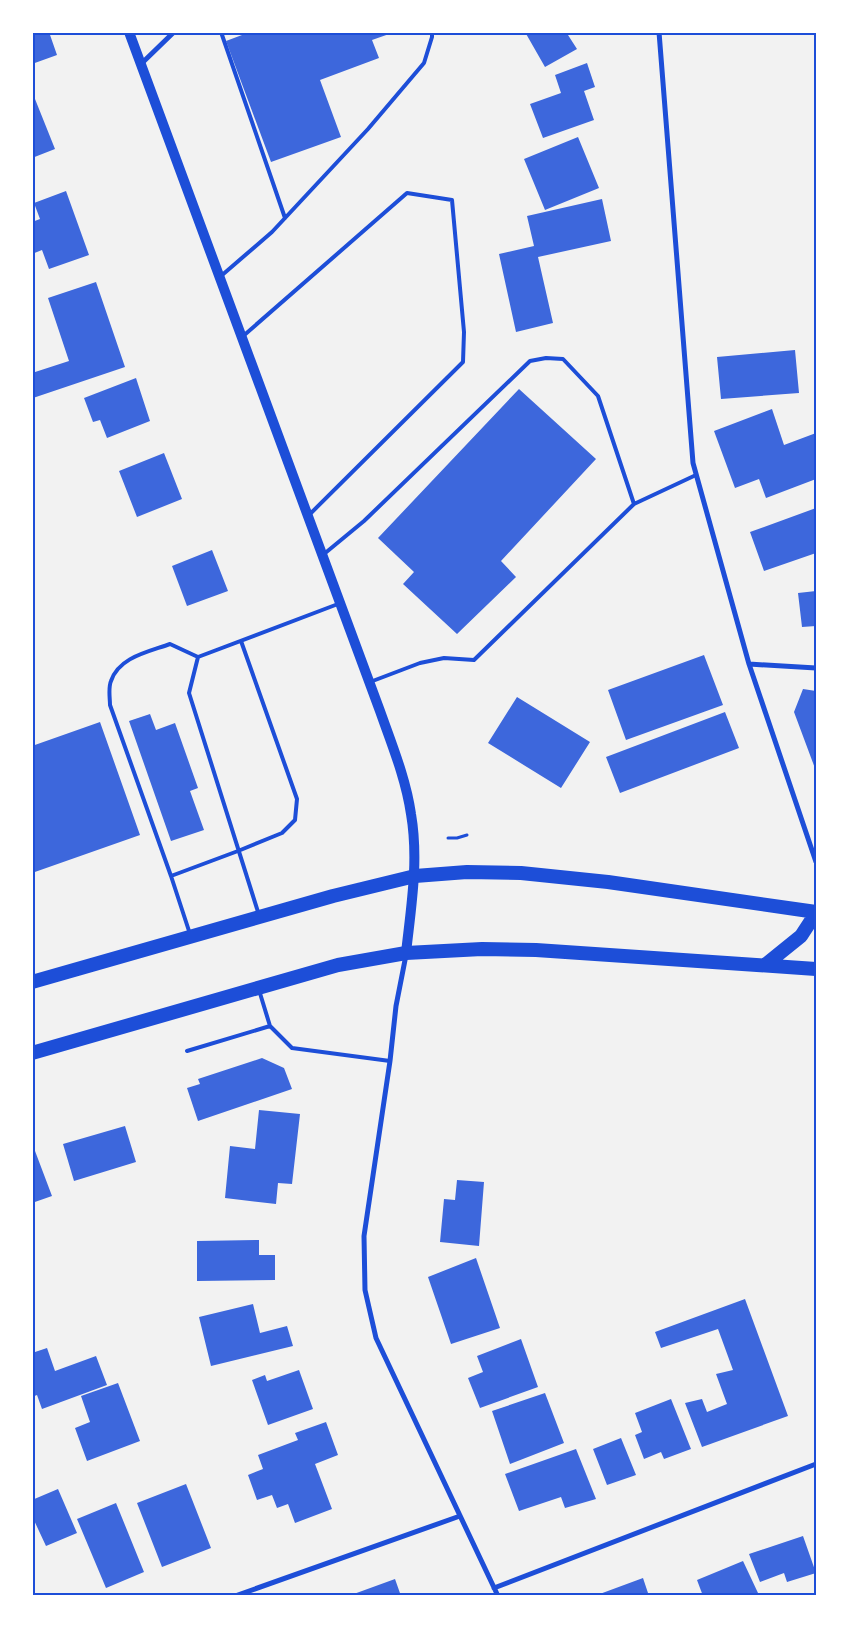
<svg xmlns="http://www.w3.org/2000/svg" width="849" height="1628" font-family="'Public Sans',sans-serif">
  <rect width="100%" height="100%" fill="#f2f2f2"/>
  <path fill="#3d67dc" d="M 32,32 L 49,32 L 57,55 L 32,64 Z
    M 250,32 L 392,32 L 392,33 L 372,40 L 379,58 L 320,80 L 341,137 L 271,162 L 226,41 Z
    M 525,32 L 572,32 L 568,35 L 577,49 L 545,67 Z
    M 587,63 L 595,87 L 584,91 L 594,120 L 543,138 L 530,104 L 561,93 L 555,75 Z
    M 35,99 L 55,149 L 32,158 L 32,100 Z
    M 578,137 L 599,188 L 545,210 L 524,159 Z
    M 66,191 L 89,255 L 49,269 L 42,250 L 32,254 L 32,222 L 40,219 L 34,203 Z
    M 602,199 L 611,241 L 538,257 L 553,323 L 516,332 L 499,254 L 534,246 L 527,216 Z
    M 96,282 L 125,367 L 33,398 L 32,373 L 69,361 L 48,298 Z
    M 795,350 L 799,393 L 721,399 L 717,357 Z
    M 136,378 L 150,421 L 107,438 L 100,420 L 93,422 L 84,398 Z
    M 519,389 L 596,459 L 501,561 L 516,577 L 457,634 L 403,584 L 414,572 L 378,538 Z
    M 772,409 L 784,445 L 816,433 L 816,479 L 766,498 L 759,479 L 735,488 L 714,431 Z
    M 164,453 L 182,499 L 137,517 L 119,471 Z
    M 816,508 L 816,553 L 764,571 L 750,532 Z
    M 212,550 L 228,591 L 187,606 L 172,566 Z
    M 816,591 L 816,626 L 802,627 L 798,593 Z
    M 704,655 L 723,705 L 626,740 L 608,690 Z
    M 803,689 L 816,691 L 816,771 L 794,712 Z
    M 517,697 L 590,742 L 561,788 L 488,743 Z
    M 725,712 L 739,748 L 620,793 L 606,757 Z
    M 150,714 L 156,730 L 175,723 L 198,788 L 190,791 L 204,830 L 171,841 L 129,721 Z
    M 100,722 L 140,835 L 32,873 L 32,746 Z
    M 262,1058 L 284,1068 L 292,1089 L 198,1121 L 187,1088 L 200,1084 L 198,1079 Z
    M 259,1110 L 300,1114 L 292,1184 L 278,1183 L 276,1204 L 225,1198 L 230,1146 L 255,1149 Z
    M 125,1126 L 136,1162 L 74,1181 L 63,1144 Z
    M 32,1143 L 52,1196 L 32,1203 Z
    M 457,1180 L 484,1182 L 479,1246 L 440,1242 L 444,1199 L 455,1200 Z
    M 259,1240 L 259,1255 L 275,1255 L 275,1280 L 197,1281 L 197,1241 Z
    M 476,1258 L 500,1328 L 451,1344 L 428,1277 Z
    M 745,1299 L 788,1416 L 702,1447 L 685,1403 L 702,1399 L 707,1412 L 727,1404 L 716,1374 L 733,1370 L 718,1329 L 661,1348 L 655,1332 Z
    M 253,1304 L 260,1333 L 287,1326 L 293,1346 L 211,1366 L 199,1317 Z
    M 521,1339 L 538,1387 L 480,1408 L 468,1378 L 483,1372 L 477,1356 Z
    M 47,1348 L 55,1371 L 96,1356 L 107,1385 L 42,1409 L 37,1395 L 32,1397 L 32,1353 Z
    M 299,1370 L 313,1409 L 268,1425 L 252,1380 L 265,1375 L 267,1381 Z
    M 118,1383 L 140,1441 L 87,1461 L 75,1428 L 90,1422 L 81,1396 Z
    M 545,1393 L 564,1443 L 510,1464 L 492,1411 Z
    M 671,1399 L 691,1449 L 664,1459 L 661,1452 L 644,1459 L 635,1435 L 642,1432 L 635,1413 Z
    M 326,1422 L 338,1455 L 315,1464 L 332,1509 L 295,1523 L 288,1504 L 277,1508 L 272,1495 L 257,1500 L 248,1475 L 263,1469 L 258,1455 L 298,1440 L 295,1433 Z
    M 621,1438 L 636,1475 L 607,1485 L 593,1449 Z
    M 576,1449 L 596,1499 L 565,1508 L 561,1497 L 519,1511 L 505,1474 Z
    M 186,1484 L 211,1548 L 162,1567 L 137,1503 Z
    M 58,1489 L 77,1533 L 46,1546 L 32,1516 L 32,1500 Z
    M 116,1503 L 144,1572 L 106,1588 L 77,1519 Z
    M 803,1536 L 816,1573 L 787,1582 L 784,1573 L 760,1582 L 749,1554 Z
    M 743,1561 L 758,1593 L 753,1596 L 703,1596 L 697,1580 Z
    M 643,1578 L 649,1596 L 597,1596 L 597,1595 Z
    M 395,1579 L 401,1596 L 351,1596 L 351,1595 Z"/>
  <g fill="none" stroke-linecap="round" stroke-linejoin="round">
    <path stroke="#1d4ed8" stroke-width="3" d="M 448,838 L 457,838 L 467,835"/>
    <path stroke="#1d4ed8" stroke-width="4" d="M 221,32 L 285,218
      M 221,276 L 272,232 L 368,129 L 424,63 L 432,37 L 432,32
      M 242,337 L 407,193 L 452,200 L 464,332 L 463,362 L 310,514
      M 324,554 L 364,521 L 530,361 L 546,358 L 563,359 L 598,396 L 634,504
      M 370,682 L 420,663 L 444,658 L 474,660 L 634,504 L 696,475
      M 171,876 L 238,851 L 282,833 L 295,820 L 297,799 L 241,641
      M 259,915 L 189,693 L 198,657 L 338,604
      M 190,934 L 171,876 L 110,705 C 110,698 108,688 111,681 C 119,657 148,652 170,644 L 198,657
      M 259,990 L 270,1026 L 292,1048 L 390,1061
      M 187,1051 L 270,1026"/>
    <path stroke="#1d4ed8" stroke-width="5" d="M 659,32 L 693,463 L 749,664 L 816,862
      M 141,64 L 174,32
      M 749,664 L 816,668
      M 406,955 L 396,1006 L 390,1061 L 364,1236 L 365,1290 L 376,1338 L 498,1596
      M 494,1588 L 816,1464
      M 32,1595 L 33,1596
      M 235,1596 L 460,1516"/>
    <path stroke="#1d4ed8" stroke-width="10" d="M 129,32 L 380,711 C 392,745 406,779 411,814 C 419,861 411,907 406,953"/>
    <path stroke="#1d4ed8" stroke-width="14" d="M 765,965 L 801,936 L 816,913
      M 32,982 L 333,896 L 415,876 L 467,872 L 521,873 L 608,882 L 816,912
      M 32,1053 L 338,965 L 406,953 L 482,949 L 536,950 L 816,969"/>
  </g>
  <rect width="849" height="1628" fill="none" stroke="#ffffff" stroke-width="68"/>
  <rect x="34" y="34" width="781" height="1560" fill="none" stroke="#1d4ed8" stroke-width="2"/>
</svg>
